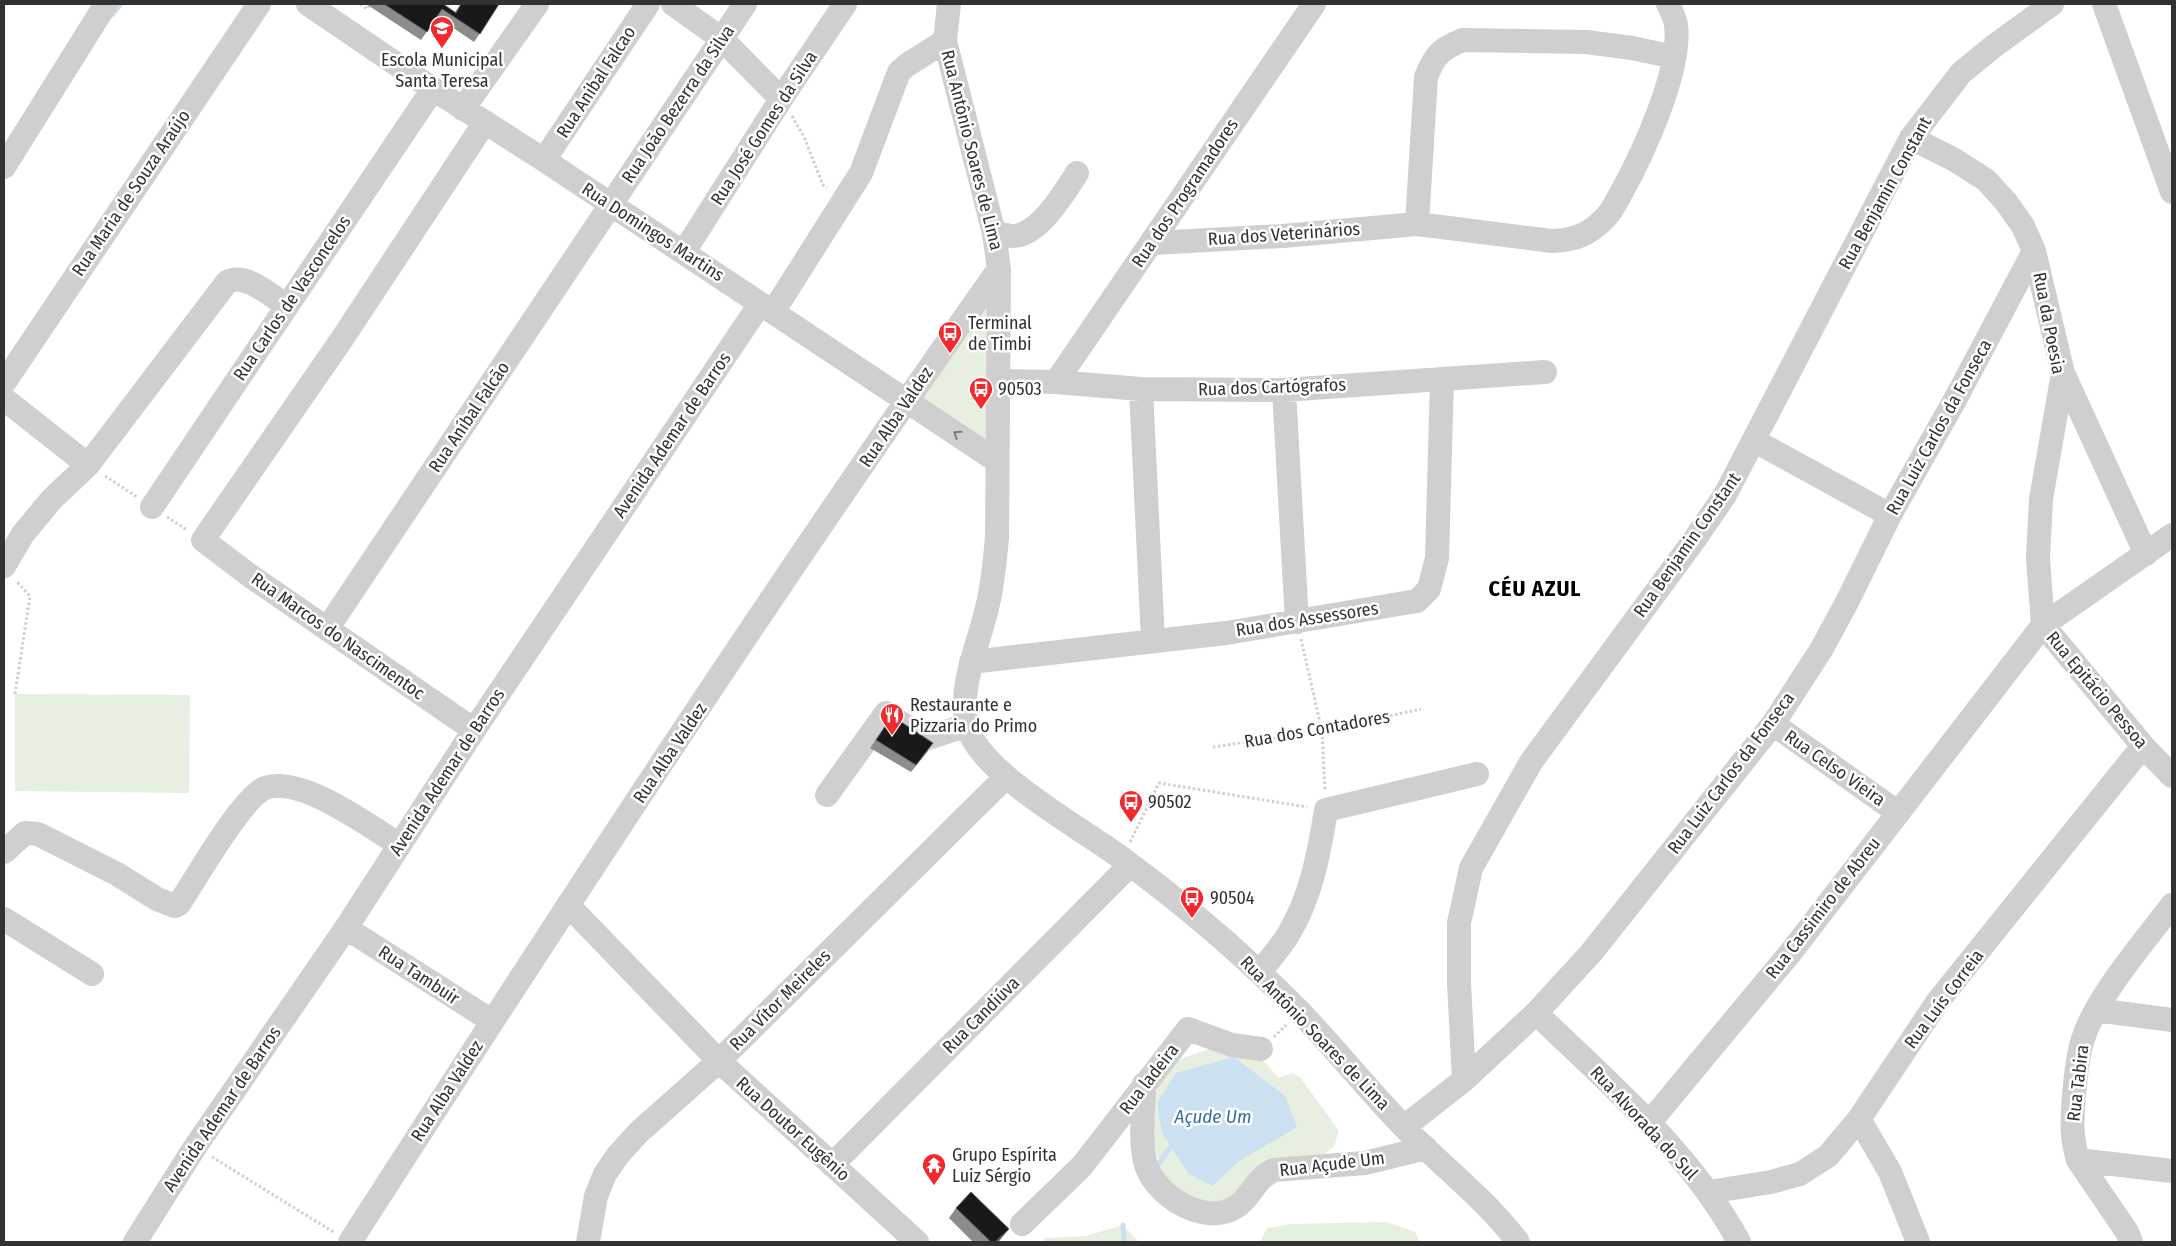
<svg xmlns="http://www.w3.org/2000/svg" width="2176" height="1246" font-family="'Fira Sans Condensed',sans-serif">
  <rect width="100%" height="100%" fill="#fff"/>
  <path fill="#e7efe0" d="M 999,269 L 997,461 L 906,400 Z
    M 15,694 L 190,695 L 189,793 L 15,791 Z
    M 1211,1048 C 1244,1051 1256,1047 1278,1078 L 1292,1073 L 1300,1077 L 1339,1131 L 1334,1146 L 1321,1158 L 1247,1185 L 1225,1203 L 1203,1204 L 1166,1183 L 1154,1148 L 1152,1091 L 1178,1060 Z
    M 1386,1222 L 1415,1232 L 1420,1242 L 1260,1242 L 1267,1228 L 1292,1224 Z
    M 1123,1225 L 1139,1242 L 1044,1242 L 1044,1238 L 1086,1236 Z"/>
  <path fill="#cbe0f0" d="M 1234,1057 L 1285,1096 L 1297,1127 L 1238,1162 L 1212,1186 L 1189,1174 L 1162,1133 L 1157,1103 L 1176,1073 Z"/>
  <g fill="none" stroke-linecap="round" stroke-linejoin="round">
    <path stroke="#cbe0f0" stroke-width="5" d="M 112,15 L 121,4
      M 1156,1168 L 1171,1146
      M 1123,1225 L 1124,1242"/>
    <path stroke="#cfcfcf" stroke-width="3" stroke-dasharray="2.5 2.5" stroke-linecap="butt" d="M 360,4 L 367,9 L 370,4
      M 792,116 L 804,137 L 823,185 L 827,188
      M 105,476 L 137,497
      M 167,517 L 187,530
      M 1301,639 L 1322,731 L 1325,791
      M 15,694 L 30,596 L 16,581
      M 1213,747 L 1322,731 L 1421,709
      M 1130,842 L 1159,783 L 1307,807
      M 1274,1037 L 1286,1025
      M 212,1157 L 335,1233"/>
    <path stroke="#cfcfcf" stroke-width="24" d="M 308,4 L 433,89 L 544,160 L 997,461
      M 673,4 L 722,39 L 781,99
      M 2104,4 L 2172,192
      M 945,41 L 994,233 L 999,269 L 997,537 C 995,561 993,584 987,608 C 979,643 958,688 967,725 C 978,772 1081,828 1120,857 C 1183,903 1243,954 1298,1010 C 1334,1047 1367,1089 1404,1127 C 1441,1166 1485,1198 1518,1242
      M 463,109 L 537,4
      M 1911,138 L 1953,159 L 1986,180 L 2006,202 L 2023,226 L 2034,251 L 2063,373 L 2041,499 L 2038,559 L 2043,625
      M 544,160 L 648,4
      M 4,167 L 106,4
      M 1417,224 L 1426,77 C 1435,55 1440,49 1463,40 L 1586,42 L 1632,48 L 1674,57
      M 994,233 C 1001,234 1008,236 1014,236 C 1040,234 1064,193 1077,173
      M 1152,243 L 1283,236 L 1417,224 L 1552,241 C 1575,240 1589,235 1606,217 C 1612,211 1616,202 1620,195 C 1642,156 1682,70 1676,25 C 1675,18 1671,10 1668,4
      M 684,252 L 781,99 L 845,4
      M 773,312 L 861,173 L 899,72 L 907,65 L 945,41 L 949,4
      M 2063,373 L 2146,554
      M 1000,381 L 1056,382 L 1141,389 L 1284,390 L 1545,372
      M 1056,382 L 1314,4
      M 4,383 L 259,4
      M 1141,389 L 1153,641
      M 1284,390 L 1297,622
      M 4,399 L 88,465
      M 1755,441 L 1890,515
      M 152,507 L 433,89
      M 4,566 L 23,534 L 52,499 L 88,465 L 227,282 C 246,272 271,296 287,306
      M 2043,625 L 2143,746 L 2172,776
      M 327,629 L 745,4
      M 971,662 L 1226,633 L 1417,601 L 1429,589 L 1437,558 L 1442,379
      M 1773,724 L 1897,812
      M 474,730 L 249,575 L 203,540 L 342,339 L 485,122
      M 827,795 L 886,713 L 925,739 L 967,725
      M 4,852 L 25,833 L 38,834 L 117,874 L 157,899 L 175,906 L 179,904 C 195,880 242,797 265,788 C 301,775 369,826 398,844
      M 568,905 L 719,1061 L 917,1242
      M 4,919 L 92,974
      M 346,928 L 492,1021
      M 1260,972 C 1269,960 1280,948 1288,935 C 1311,897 1319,854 1326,810 L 1477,774
      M 2096,1010 L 2172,1020
      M 1536,1013 C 1608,1083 1691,1152 1739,1242
      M 1464,1080 L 1459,983 L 1459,923 L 1471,868 L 1531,762 L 1695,539 L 1725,495 L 1911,138 L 1961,73 L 1994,46 L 2052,4
      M 1144,1084 C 1144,1107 1139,1143 1146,1165 C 1156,1196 1205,1227 1236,1207 C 1252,1197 1254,1179 1274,1170 L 1365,1163 L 1426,1148
      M 1859,1119 L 1890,1172 L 1918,1242
      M 1649,1123 L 1791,952 L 2043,625 L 2172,535
      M 1404,1127 L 1464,1080 L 1536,1013 L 1591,953 L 1773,724 L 1821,650 L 1846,604 L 1890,515 L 1956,398 L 2034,251
      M 2078,1160 L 2172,1171
      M 832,1165 L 1130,865
      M 1709,1192 L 1771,1182 L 1800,1174 L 1828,1156 L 1859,1119 L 1938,1001 L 2143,746
      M 1022,1224 L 1082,1166 L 1188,1029 L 1232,1045 L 1261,1049
      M 135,1242 L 195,1147 L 346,928 L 474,730 L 760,304
      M 350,1242 C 561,914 774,587 999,269
      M 588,1242 L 596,1196 L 605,1174 L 618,1155 L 639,1132 L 719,1061 L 1006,777
      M 2131,1242 L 2127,1232 L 2078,1160 C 2071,1138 2072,1118 2074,1095 C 2076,1077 2077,1056 2083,1039 C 2096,997 2145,941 2172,905"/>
  </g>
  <path fill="#8c8c8c" d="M 366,4 L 443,4 L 455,12 L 461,4 L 499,4 L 474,42 L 437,17 L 421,40 Z
    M 892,716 L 928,751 L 911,772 L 870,748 Z
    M 956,1208 L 1009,1229 L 998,1242 L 973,1242 L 949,1218 Z"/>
  <path fill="#5e5e5e" d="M 1009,1229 L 998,1242 L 995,1242 Z"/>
  <path fill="#191919" stroke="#5e5e5e" d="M 384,4 L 443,4 L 456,13 L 461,4 L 499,4 L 480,34 L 442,9 L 427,32 Z
    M 892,716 L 933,743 L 916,765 L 876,740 Z
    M 971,1192 L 1009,1229 L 995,1242 L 991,1242 L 956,1208 Z"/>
  <defs><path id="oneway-chevron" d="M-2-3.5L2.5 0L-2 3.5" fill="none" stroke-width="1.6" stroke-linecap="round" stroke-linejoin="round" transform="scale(1.25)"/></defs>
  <use stroke="#797979" href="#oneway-chevron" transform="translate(957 434) rotate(-146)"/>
  <defs>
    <g id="school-pin" transform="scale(1.25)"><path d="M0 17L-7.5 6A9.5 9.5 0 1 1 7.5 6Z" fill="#f32a2d" stroke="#fff"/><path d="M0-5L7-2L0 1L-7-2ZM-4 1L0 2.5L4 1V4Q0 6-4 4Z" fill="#fff"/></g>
    <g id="bus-pin" transform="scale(1.25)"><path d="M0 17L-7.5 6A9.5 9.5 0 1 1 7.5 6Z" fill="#f32a2d" stroke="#fff"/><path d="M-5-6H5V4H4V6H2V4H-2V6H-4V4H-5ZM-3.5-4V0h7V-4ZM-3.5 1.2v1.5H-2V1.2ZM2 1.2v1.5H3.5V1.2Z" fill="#fff"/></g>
    <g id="restaurant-pin" transform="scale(1.25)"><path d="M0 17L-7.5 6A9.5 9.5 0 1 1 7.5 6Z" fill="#f32a2d" stroke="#fff"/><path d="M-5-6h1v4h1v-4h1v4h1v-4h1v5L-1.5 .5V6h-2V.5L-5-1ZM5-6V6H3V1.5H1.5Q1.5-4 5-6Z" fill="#fff"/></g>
    <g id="temple-pin" transform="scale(1.25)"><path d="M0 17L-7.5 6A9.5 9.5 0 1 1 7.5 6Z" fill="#f32a2d" stroke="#fff"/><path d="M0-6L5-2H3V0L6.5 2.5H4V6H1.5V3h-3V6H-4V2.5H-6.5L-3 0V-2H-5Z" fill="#fff"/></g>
  </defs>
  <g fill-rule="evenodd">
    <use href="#school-pin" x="442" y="28"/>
    <use href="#bus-pin" x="950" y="333"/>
    <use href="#bus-pin" x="981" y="389"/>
    <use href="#restaurant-pin" x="892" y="715"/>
    <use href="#bus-pin" x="1131" y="802"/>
    <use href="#bus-pin" x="1192" y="898"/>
    <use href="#temple-pin" x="934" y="1165"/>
  </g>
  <g text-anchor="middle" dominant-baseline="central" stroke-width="5" stroke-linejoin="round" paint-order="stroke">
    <g font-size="18" fill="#323232" stroke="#fff" text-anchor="start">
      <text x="442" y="60" text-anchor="middle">Escola Municipal<tspan x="442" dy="21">Santa Teresa</tspan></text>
      <text x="968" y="323">Terminal<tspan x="968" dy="21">de Timbi</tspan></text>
      <text x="998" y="389">90503</text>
      <text x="910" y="705">Restaurante e<tspan x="910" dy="21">Pizzaria do Primo</tspan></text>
      <text x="1148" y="802">90502</text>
      <text x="1210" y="898">90504</text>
      <text x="952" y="1155">Grupo Espírita<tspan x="952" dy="21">Luiz Sérgio</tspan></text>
    </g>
    <g font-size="18" fill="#323232" stroke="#fff">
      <text transform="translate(596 82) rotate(-57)">Rua Anibal Falcao</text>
      <text transform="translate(678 104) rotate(-56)">Rua João Bezerra da Silva</text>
      <text transform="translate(764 128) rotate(-57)">Rua José Gomes da Silva</text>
      <text transform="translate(972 150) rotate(76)">Rua Antônio Soares de Lima</text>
      <text transform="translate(131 193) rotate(-56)">Rua Maria de Souza Araújo</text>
      <text transform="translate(1185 193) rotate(-56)">Rua dos Programadores</text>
      <text transform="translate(1885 193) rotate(-61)">Rua Benjamin Constant</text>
      <text transform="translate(653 232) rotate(33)">Rua Domingos Martins</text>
      <text transform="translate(1284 234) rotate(-4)">Rua dos Veterinários</text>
      <text transform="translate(292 298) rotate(-56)">Rua Carlos de Vasconcelos</text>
      <text transform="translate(2049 323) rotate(79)">Rua da Poesia</text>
      <text transform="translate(1272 387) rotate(-2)">Rua dos Cartógrafos</text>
      <text transform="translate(469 417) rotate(-56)">Rua Aníbal Falcão</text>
      <text transform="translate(896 417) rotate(-56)">Rua Alba Valdez</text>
      <text transform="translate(1939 427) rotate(-61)">Rua Luiz Carlos da Fonseca</text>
      <text transform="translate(672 435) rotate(-56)">Avenida Ademar de Barros</text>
      <text transform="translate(1687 545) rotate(-55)">Rua Benjamin Constant</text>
      <text transform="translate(1307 619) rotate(-9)">Rua dos Assessores</text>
      <text transform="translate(338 636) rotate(35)">Rua Marcos do Nascimentoc</text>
      <text transform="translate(2097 690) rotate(50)">Rua Epitácio Pessoa</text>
      <text transform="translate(1317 729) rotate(-10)">Rua dos Contadores</text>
      <text transform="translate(670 753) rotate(-56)">Rua Alba Valdez</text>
      <text transform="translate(1835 768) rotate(35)">Rua Celso Vieira</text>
      <text transform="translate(447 772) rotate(-57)">Avenida Ademar de Barros</text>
      <text transform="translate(1731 773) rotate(-53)">Rua Luiz Carlos da Fonseca</text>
      <text transform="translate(1823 908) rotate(-52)">Rua Cassimiro de Abreu</text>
      <text transform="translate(419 975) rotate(33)">Rua Tambuir</text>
      <text transform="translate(1944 999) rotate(-53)">Rua Luís Correia</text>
      <text transform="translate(780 1000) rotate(-45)">Rua Vítor Meireles</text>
      <text transform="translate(981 1015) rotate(-45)">Rua Candiúva</text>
      <text transform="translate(1315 1033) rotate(46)">Rua Antônio Soares de Lima</text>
      <text transform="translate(1149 1079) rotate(-52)">Rua ladeira</text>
      <text transform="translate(2078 1083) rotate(-83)">Rua Tabira</text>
      <text transform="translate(447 1091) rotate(-57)">Rua Alba Valdez</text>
      <text transform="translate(222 1109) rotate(-56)">Avenida Ademar de Barros</text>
      <text transform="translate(1644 1123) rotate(47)">Rua Alvorada do Sul</text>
      <text transform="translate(793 1129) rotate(42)">Rua Doutor Eugênio</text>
      <text transform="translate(1332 1164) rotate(-7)">Rua Açude Um</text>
    </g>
    <g font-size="19" font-style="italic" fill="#386f9d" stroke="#fff">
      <text x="1213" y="1116">Açude Um</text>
    </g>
    <g font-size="22" font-weight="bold" letter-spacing="1" fill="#000" stroke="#fff">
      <text x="1535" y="588">CÉU AZUL</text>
    </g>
  </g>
  <rect width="2176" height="1246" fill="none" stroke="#323232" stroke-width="10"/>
</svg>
